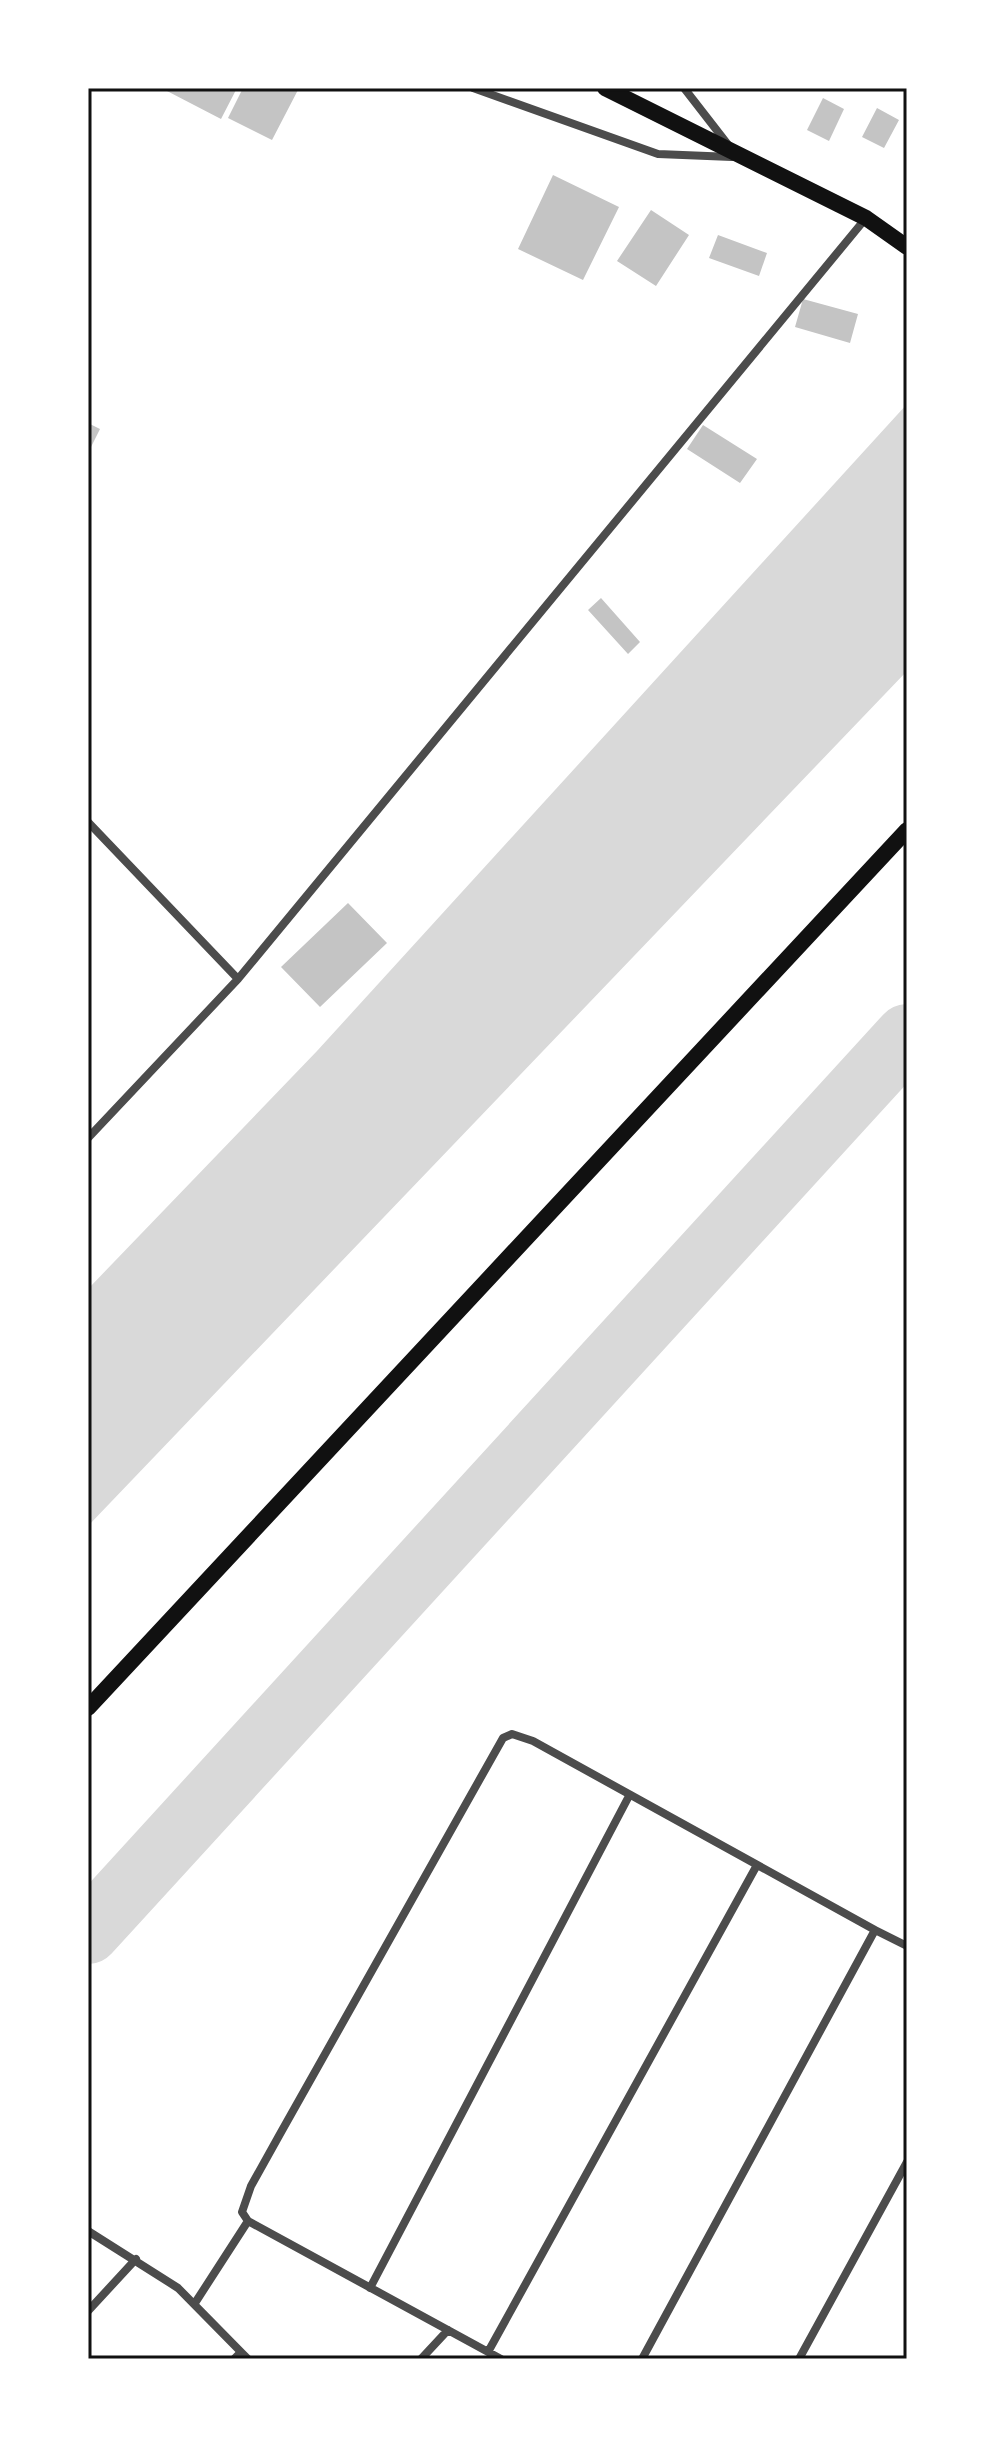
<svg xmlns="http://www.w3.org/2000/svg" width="995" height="2447" font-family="'Exo 2',sans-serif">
  <rect width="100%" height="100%" fill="#fff"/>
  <path fill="#d9d9d9" d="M 907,404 L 907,671 L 88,1526 L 88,1289 L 317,1051 Z"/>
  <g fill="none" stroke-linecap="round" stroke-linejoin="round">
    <path stroke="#d9d9d9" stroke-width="64" d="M 88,1932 L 907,1036"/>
  </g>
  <path fill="#c4c4c4" d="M 168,88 L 237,88 L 221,119 L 167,91 Z
    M 243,88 L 299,88 L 272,140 L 228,118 Z
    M 823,98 L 844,109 L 829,141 L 807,130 Z
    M 877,108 L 899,120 L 884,148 L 862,137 Z
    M 553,175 L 619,207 L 583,280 L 518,249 Z
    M 651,210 L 689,235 L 656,286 L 617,261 Z
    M 718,235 L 767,253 L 759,276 L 709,258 Z
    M 803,299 L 858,314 L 850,343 L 795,327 Z
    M 88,423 L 100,429 L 88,453 Z
    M 703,425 L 757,459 L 740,483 L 687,449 Z
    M 601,598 L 640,642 L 628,654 L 588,610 Z
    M 348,903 L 387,943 L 320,1007 L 281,967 Z"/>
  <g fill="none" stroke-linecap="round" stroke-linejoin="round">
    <path stroke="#4c4c4c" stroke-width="8" d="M 473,88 L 658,154 L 732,157
      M 684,88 L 729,146
      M 88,822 L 238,979
      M 88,1138 L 238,979 L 866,218
      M 875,1930 L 907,1946
      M 88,2231 L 178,2288 L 241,2352
      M 370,2288 L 629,1796
      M 195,2303 L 248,2221
      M 88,2311 L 136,2259
      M 488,2352 L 757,1865
      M 234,2359 L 241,2352 L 248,2359
      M 421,2359 L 448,2330
      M 501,2359 L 248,2221 L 242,2212 L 251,2186 L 280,2134 L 503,1738 L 512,1734 L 533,1741 L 875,1930 L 642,2359
      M 799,2359 L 907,2162"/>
    <path stroke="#111" stroke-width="16" d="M 605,88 L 866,218 L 907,247
      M 88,1708 L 907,830"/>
  </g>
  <rect width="995" height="2447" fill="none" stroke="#ffffff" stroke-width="180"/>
  <rect x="90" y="90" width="815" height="2267" fill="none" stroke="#111" stroke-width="3"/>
</svg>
